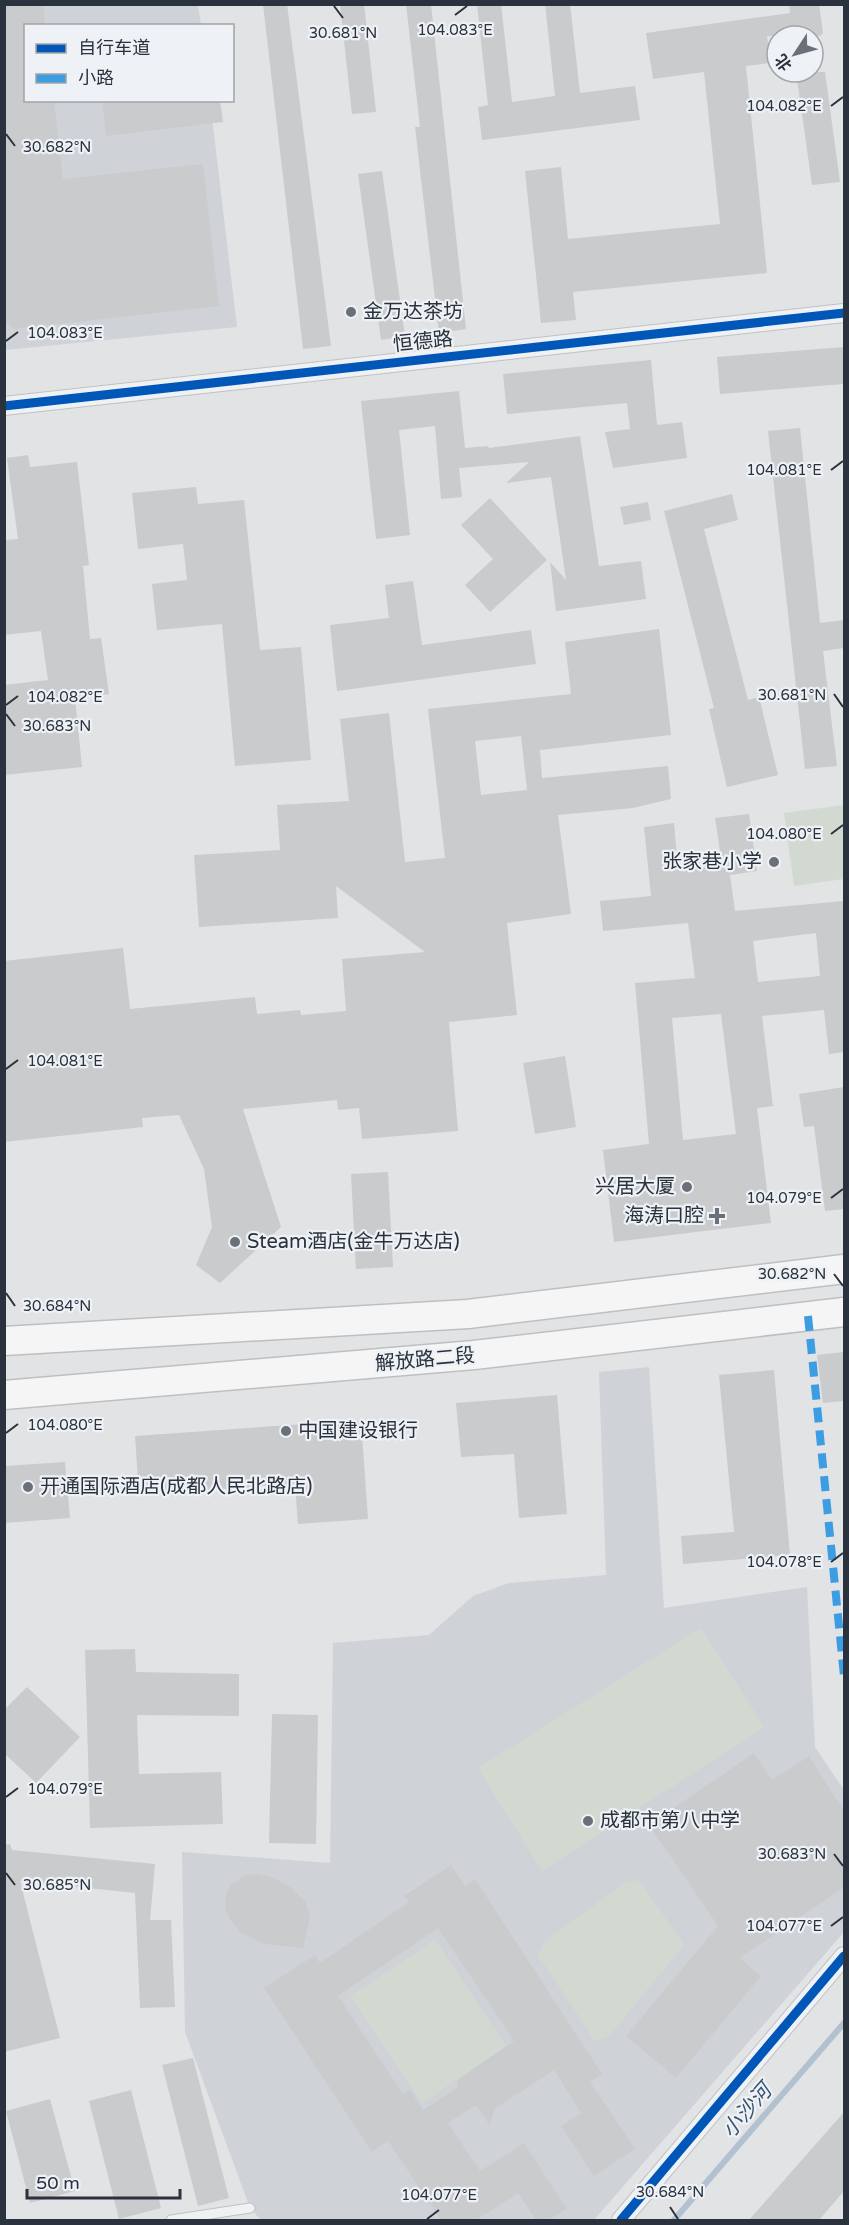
<svg xmlns="http://www.w3.org/2000/svg" width="849" height="2225" font-family="'Varela Round','Noto Sans SC',sans-serif">
  <rect width="100%" height="100%" fill="#e1e3e5"/>
  <path fill="#cfd3d8" d="M 5,5 L 198,5 L 201,25 L 26,26 L 26,100 L 210,101 L 237,327 L 5,350 Z
    M 649,1367 L 664,1608 L 807,1587 L 815,1747 L 844,1790 L 844,1932 L 594,2220 L 261,2220 L 250,2208 L 185,2032 L 182,1852 L 330,1863 L 333,1643 L 429,1635 L 473,1596 L 509,1583 L 606,1575 L 599,1372 Z"/>
  <path fill="#d2d9d1" d="M 844,805 L 844,879 L 794,886 L 784,813 Z
    M 701,1628 L 764,1727 L 542,1871 L 478,1768 Z
    M 635,1880 L 641,1883 L 684,1945 L 609,2036 L 595,2041 L 538,1955 L 545,1941 L 625,1883 Z
    M 435,1940 L 506,2046 L 422,2103 L 350,1996 Z"/>
  <g fill="none" stroke-linecap="round" stroke-linejoin="round">
    <path stroke="#b1c1cf" stroke-width="6" d="M 674,2220 L 844,2023"/>
  </g>
  <path fill="#c9cbcd" fill-rule="evenodd" d="M 4,4 L 43,4 L 45,26 L 26,26 L 26,100 L 54,100 L 63,179 L 203,164 L 219,306 L 14,329 L 4,320 Z
    M 263,4 L 287,4 L 331,346 L 303,349 Z
    M 340,4 L 364,4 L 376,112 L 352,114 Z
    M 406,4 L 431,4 L 466,329 L 439,333 L 415,127 L 420,127 Z
    M 477,4 L 501,4 L 512,102 L 555,96 L 545,4 L 570,4 L 580,93 L 635,86 L 640,120 L 482,140 L 478,107 L 488,105 Z
    M 789,4 L 819,4 L 823,33 L 820,36 L 767,36 L 771,63 L 746,66 L 767,273 L 573,292 L 576,320 L 541,323 L 525,171 L 561,167 L 568,239 L 720,224 L 704,72 L 653,79 L 646,33 L 790,13 Z
    M 796,72 L 825,72 L 840,182 L 812,185 Z
    M 102,100 L 220,100 L 223,122 L 106,136 Z
    M 382,171 L 405,336 L 381,340 L 358,174 Z
    M 844,347 L 844,384 L 720,394 L 717,357 Z
    M 651,360 L 657,425 L 682,422 L 687,458 L 613,468 L 605,432 L 630,429 L 627,403 L 507,414 L 503,374 Z
    M 459,391 L 465,448 L 488,446 L 489,448 L 580,436 L 599,566 L 641,561 L 646,599 L 556,611 L 550,562 L 566,580 L 551,477 L 506,483 L 529,462 L 459,468 L 462,497 L 441,499 L 435,426 L 399,430 L 410,535 L 376,539 L 361,401 Z
    M 800,428 L 820,623 L 844,620 L 844,648 L 823,651 L 837,766 L 805,769 L 768,431 Z
    M 28,455 L 30,467 L 77,462 L 89,565 L 83,566 L 90,639 L 101,638 L 109,694 L 75,698 L 82,767 L 4,775 L 4,685 L 48,680 L 41,631 L 4,635 L 4,540 L 18,539 L 7,458 Z
    M 196,487 L 198,504 L 244,500 L 260,650 L 301,647 L 311,760 L 235,766 L 222,624 L 157,630 L 152,584 L 187,580 L 183,544 L 138,549 L 132,493 Z
    M 732,494 L 738,520 L 704,529 L 748,700 L 759,697 L 778,775 L 727,787 L 709,709 L 714,708 L 664,511 Z
    M 490,498 L 547,560 L 490,612 L 465,585 L 493,559 L 461,525 Z
    M 648,502 L 651,520 L 624,525 L 620,507 Z
    M 413,581 L 422,645 L 531,630 L 536,664 L 337,691 L 330,625 L 389,618 L 385,585 Z
    M 659,629 L 671,735 L 540,750 L 542,778 L 668,766 L 671,799 L 633,808 L 558,815 L 571,914 L 507,923 L 517,1015 L 449,1022 L 458,1131 L 362,1139 L 359,1108 L 338,1110 L 337,1100 L 243,1109 L 281,1227 L 220,1283 L 196,1265 L 212,1227 L 204,1169 L 179,1115 L 142,1118 L 143,1127 L 4,1142 L 4,961 L 123,948 L 130,1009 L 255,997 L 257,1014 L 300,1010 L 301,1015 L 346,1011 L 342,959 L 425,952 L 336,886 L 338,918 L 199,927 L 194,855 L 280,850 L 277,805 L 349,801 L 340,719 L 389,713 L 405,862 L 445,858 L 428,709 L 571,694 L 565,642 ZM 521,736 L 527,790 L 481,795 L 475,741 Z
    M 749,814 L 757,871 L 730,875 L 735,911 L 844,901 L 844,1052 L 829,1054 L 824,1010 L 762,1016 L 773,1106 L 757,1108 L 771,1223 L 614,1242 L 603,1150 L 649,1144 L 635,983 L 695,978 L 688,923 L 603,931 L 600,901 L 651,896 L 644,827 L 674,823 L 678,870 L 722,864 L 715,818 ZM 816,933 L 820,976 L 758,982 L 753,941 ZM 721,1014 L 736,1134 L 683,1140 L 672,1018 Z
    M 565,1056 L 576,1127 L 535,1134 L 523,1063 Z
    M 844,1087 L 844,1209 L 825,1211 L 814,1126 L 804,1127 L 799,1094 Z
    M 388,1172 L 393,1267 L 356,1269 L 351,1174 Z
    M 844,1352 L 844,1401 L 823,1403 L 817,1355 Z
    M 774,1370 L 790,1555 L 683,1564 L 681,1536 L 734,1532 L 719,1375 Z
    M 557,1395 L 567,1514 L 519,1518 L 514,1454 L 461,1457 L 456,1403 Z
    M 361,1420 L 368,1519 L 298,1524 L 295,1484 L 139,1495 L 135,1436 Z
    M 65,1462 L 70,1518 L 4,1523 L 4,1466 Z
    M 135,1649 L 136,1672 L 239,1674 L 239,1716 L 137,1715 L 139,1774 L 221,1772 L 223,1824 L 90,1828 L 85,1650 Z
    M 27,1687 L 80,1737 L 36,1783 L 4,1753 L 4,1710 Z
    M 272,1714 L 318,1715 L 316,1844 L 269,1843 Z
    M 754,1753 L 772,1780 L 809,1756 L 844,1811 L 844,1887 L 740,1958 L 761,1976 L 676,2078 L 626,2036 L 718,1926 L 649,1825 Z
    M 10,1844 L 12,1850 L 155,1864 L 150,1920 L 171,1920 L 175,2007 L 140,2008 L 135,1893 L 20,1881 L 60,2038 L 4,2052 L 4,1845 Z
    M 451,1865 L 465,1886 L 475,1879 L 602,2074 L 590,2082 L 635,2149 L 594,2176 L 561,2126 L 581,2113 L 554,2070 L 494,2109 L 490,2126 L 476,2105 L 448,2123 L 480,2171 L 524,2143 L 567,2209 L 548,2220 L 536,2220 L 518,2193 L 476,2220 L 441,2220 L 388,2141 L 372,2152 L 264,1988 L 315,1955 L 320,1963 L 409,1902 L 404,1896 ZM 438,1928 L 514,2041 L 458,2080 L 457,2088 L 423,2110 L 410,2090 L 403,2094 L 338,1996 Z
    M 258,1874 L 274,1878 L 290,1887 L 305,1901 L 310,1917 L 303,1948 L 264,1944 L 240,1932 L 232,1922 L 225,1909 L 225,1898 L 230,1885 L 244,1876 Z
    M 193,2058 L 229,2198 L 198,2206 L 162,2065 Z
    M 131,2090 L 161,2208 L 119,2219 L 89,2101 Z
    M 50,2099 L 75,2191 L 30,2203 L 6,2111 Z
    M 844,2112 L 844,2191 L 819,2220 L 749,2220 Z"/>
  <g fill="none" stroke-linecap="round" stroke-linejoin="round">
    <g stroke="#bfc1c3" stroke-width="11">
      <path id="service" d="M 171,2220 L 250,2208"/>
    </g>
    <g stroke="#bfc1c3" stroke-width="20">
      <path id="minor" d="M 4,406 L 844,313
        M 621,2220 L 844,1956"/>
    </g>
    <g stroke="#bdc0c3" stroke-width="31">
      <path id="primary" d="M 4,1341 L 468,1314 L 844,1269
        M 4,1395 L 474,1355 L 844,1312"/>
    </g>
    <use href="#service" stroke="#f0f1f2" stroke-width="9"/>
    <use href="#minor" stroke="#f0f1f2" stroke-width="18"/>
    <use href="#primary" stroke="#f5f5f6" stroke-width="28"/>
    <path stroke="#3d9de3" stroke-width="8" stroke-dasharray="15 8" stroke-linecap="butt" d="M 808,1316 L 844,1676"/>
    <g stroke="#eef1f5" stroke-width="13">
      <path id="cycleway" d="M 4,406 L 844,313
        M 621,2220 L 844,1956"/>
    </g>
    <use href="#cycleway" stroke="#0057b8" stroke-width="9"/>
  </g>
  <path fill="none" stroke="#29323d" stroke-width="2" d="M 334,6 L 343,18M 455,15 L 467,6M 831,106 L 843,97M 6,134 L 15,146M 6,341 L 18,332M 831,470 L 843,461M 834,694 L 843,707M 6,705 L 18,696M 6,714 L 15,726M 831,834 L 843,825M 6,1069 L 18,1060M 831,1198 L 843,1189M 834,1274 L 843,1286M 6,1293 L 15,1306M 6,1433 L 18,1424M 831,1562 L 843,1553M 6,1797 L 18,1788M 834,1854 L 843,1866M 6,1873 L 15,1885M 831,1926 L 843,1917M 670,2207 L 678,2219M 427,2219 L 439,2210"/>
  <g fill="#697078" stroke="#eef1f5" stroke-width="2">
    <circle cx="351" cy="312" r="6"/>
    <circle cx="774" cy="862" r="6"/>
    <circle cx="687" cy="1187" r="6"/>
    <path d="M714 1207h6v6h6v6h-6v6h-6v-6h-6v-6h6z"/>
    <circle cx="235" cy="1242" r="6"/>
    <circle cx="286" cy="1431" r="6"/>
    <circle cx="28" cy="1487" r="6"/>
    <circle cx="588" cy="1821" r="6"/>
  </g>
  <g text-anchor="middle" dominant-baseline="central" stroke-width="4.5" stroke-linejoin="round" paint-order="stroke">
    <g font-size="20" fill="#29323d" stroke="#eef1f5" text-anchor="start">
      <text x="363" y="312">金万达茶坊</text>
      <text x="762" y="862" text-anchor="end">张家巷小学</text>
      <text x="675" y="1187" text-anchor="end">兴居大厦</text>
      <text x="704" y="1216" text-anchor="end">海涛口腔</text>
      <text x="247" y="1242">Steam酒店(金牛万达店)</text>
      <text x="298" y="1431">中国建设银行</text>
      <text x="40" y="1487">开通国际酒店(成都人民北路店)</text>
      <text x="600" y="1821">成都市第八中学</text>
    </g>
    <g font-size="20" fill="#29323d" stroke="#eef1f5">
      <text transform="translate(423 342) rotate(-6)">恒德路</text>
      <text transform="translate(425 1360) rotate(-5)">解放路二段</text>
    </g>
    <g font-size="21" font-style="italic" fill="#36536e" stroke="#eef1f5">
      <text transform="translate(747 2111) rotate(-49)">小沙河</text>
    </g>
  </g>
  <g font-size="15" text-anchor="middle" fill="#29323d" stroke="#eef1f5" stroke-width="4.5" stroke-linejoin="round" paint-order="stroke">
    <text x="455" y="35">104.083°E</text>
    <text x="343" y="38">30.681°N</text>
    <text x="784" y="111">104.082°E</text>
    <text x="57" y="152">30.682°N</text>
    <text x="65" y="338">104.083°E</text>
    <text x="784" y="475">104.081°E</text>
    <text x="792" y="700">30.681°N</text>
    <text x="65" y="702">104.082°E</text>
    <text x="57" y="731">30.683°N</text>
    <text x="784" y="839">104.080°E</text>
    <text x="65" y="1066">104.081°E</text>
    <text x="784" y="1203">104.079°E</text>
    <text x="792" y="1279">30.682°N</text>
    <text x="57" y="1311">30.684°N</text>
    <text x="65" y="1430">104.080°E</text>
    <text x="784" y="1567">104.078°E</text>
    <text x="65" y="1794">104.079°E</text>
    <text x="792" y="1859">30.683°N</text>
    <text x="57" y="1890">30.685°N</text>
    <text x="784" y="1931">104.077°E</text>
    <text x="670" y="2197">30.684°N</text>
    <text x="439" y="2200">104.077°E</text>
  </g>
  <rect width="849" height="2225" fill="none" stroke="#29323d" stroke-width="12"/>
  <rect x="24" y="24" width="210" height="78" fill="#eef1f5" stroke="#9fa5ab" stroke-width="1.5"/>
  <rect x="36" y="44" width="30" height="9" fill="#0057b8" stroke="#9fa5ab" stroke-width="1.5"/>
  <text x="78" y="54" font-size="18" fill="#29323d">自行车道</text>
  <rect x="36" y="74" width="30" height="9" fill="#3d9de3" stroke="#9fa5ab" stroke-width="1.5"/>
  <text x="78" y="84" font-size="18" fill="#29323d">小路</text>
  <g transform="translate(795 54) rotate(234)"><circle r="28" fill="#eef1f5" stroke="#9fa5ab" stroke-width="1.5"/>
  <path d="M0-4.5L10 22L0 15L-10 22Z" fill="#697078"/>
  <text y="-9" font-size="16" font-weight="bold" text-anchor="middle" fill="#29323d">北</text>
  </g>
  <path d="M27 2189v9h153v-9" fill="none" stroke="#29323d" stroke-width="3"/>
  <text x="36" y="2189" font-size="18" fill="#29323d" stroke="#eef1f5" stroke-width="4.5" paint-order="stroke">50 m</text>
</svg>
